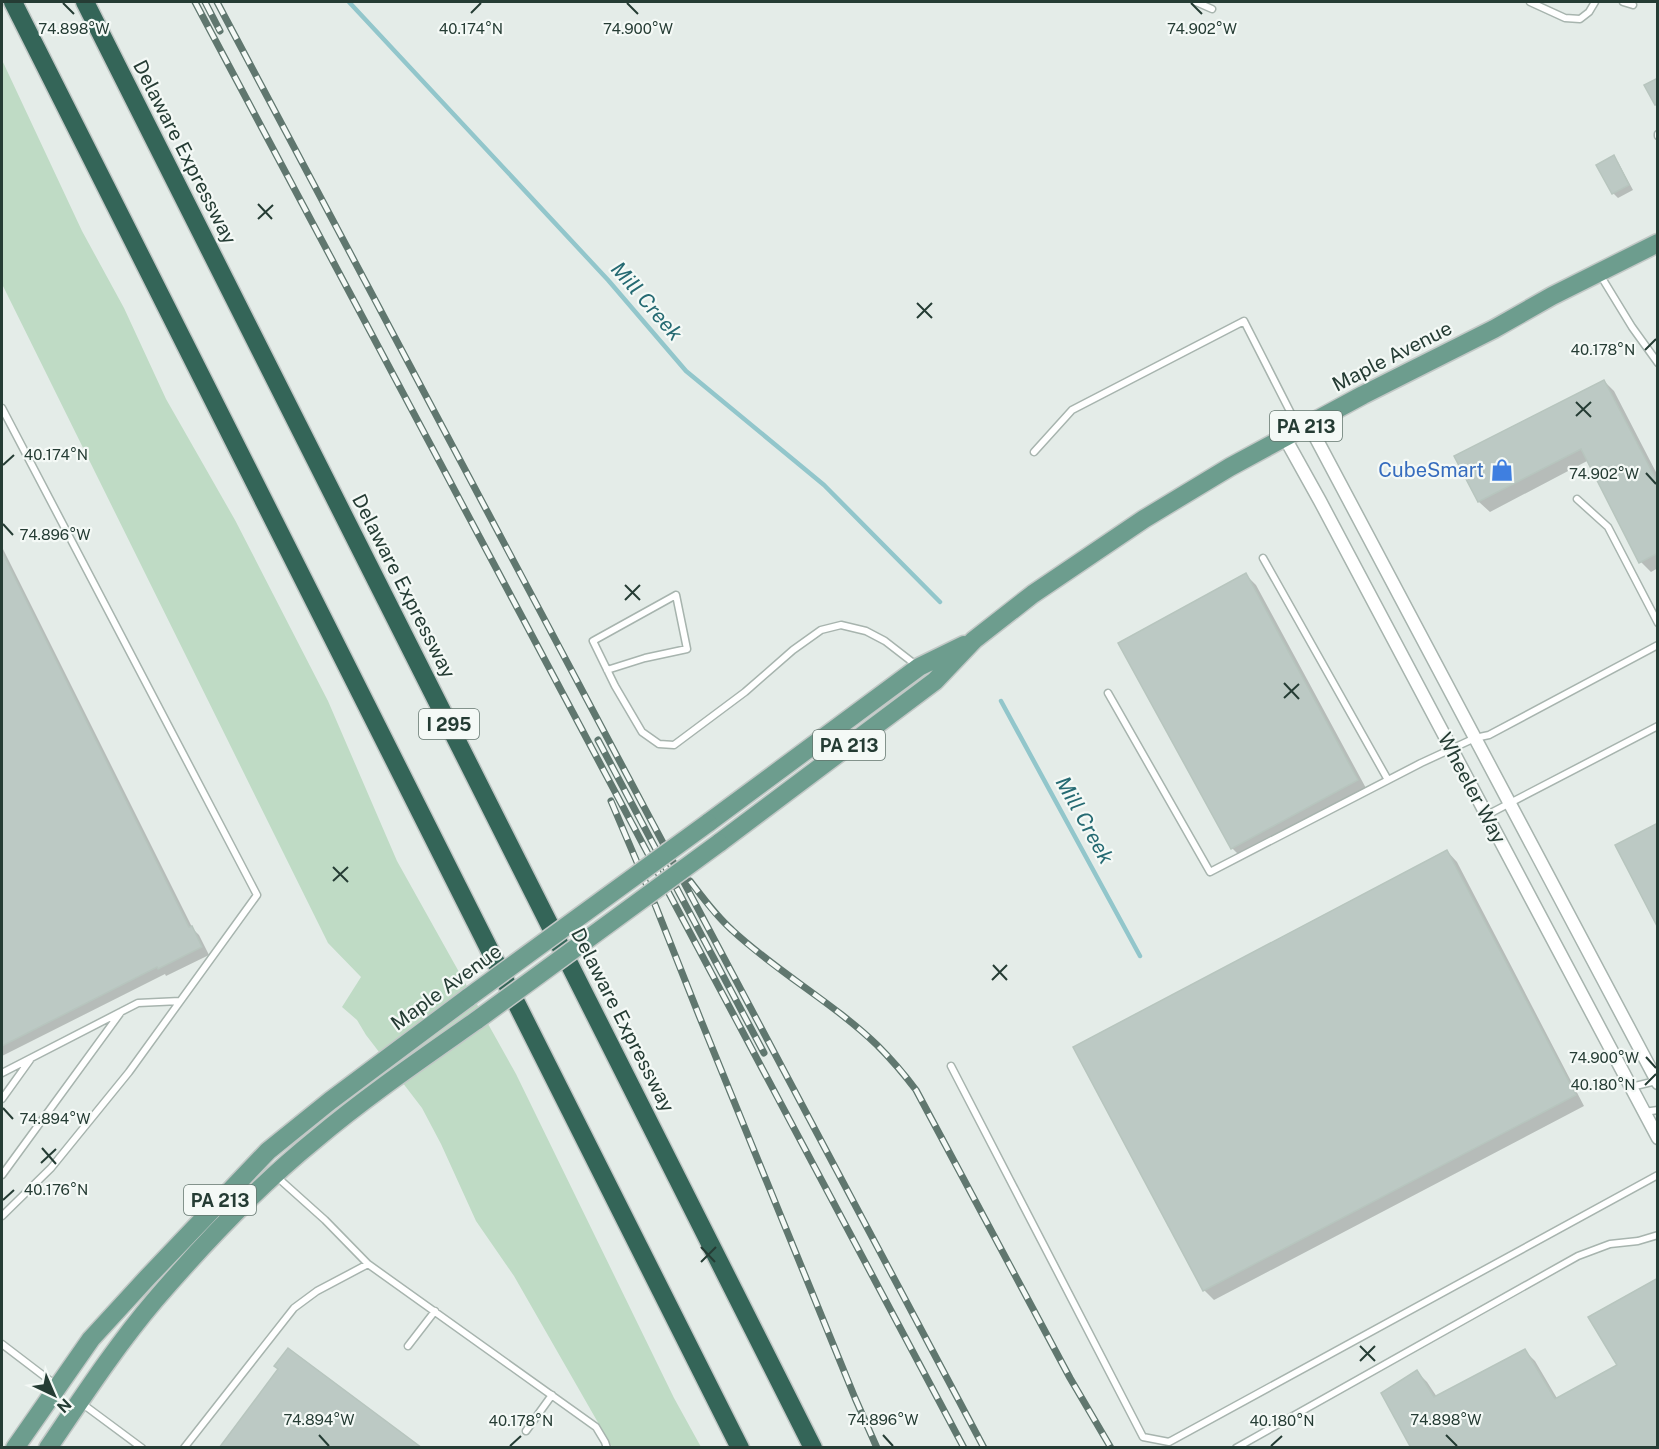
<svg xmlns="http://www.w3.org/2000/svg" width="1659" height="1449" font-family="'Public Sans',sans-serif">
  <rect width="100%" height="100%" fill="#e4ece8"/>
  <path fill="#bfdbc5" d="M 2,60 L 82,231 L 124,308 L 166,399 L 235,520 L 328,701 L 397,861 L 516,1074 L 674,1398 L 701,1447 L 612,1447 L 514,1276 L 476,1221 L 441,1144 L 422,1108 L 366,1035 L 357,1020 L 342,1007 L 361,977 L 328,943 L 2,284 Z"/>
  <path fill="#0003" d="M 1613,157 L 1618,162 L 1633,190 L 1618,198 L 1613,193 Z
    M 1604,381 L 1614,391 L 1658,476 L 1658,568 L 1651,572 L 1641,562 L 1589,460 L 1490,512 L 1479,502 L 1456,457 Z
    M 2,547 L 193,929 L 199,935 L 209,955 L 166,976 L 165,974 L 2,1056 Z
    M 1246,575 L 1256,585 L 1367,790 L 1242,858 L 1232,848 Z
    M 1447,851 L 1457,862 L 1584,1106 L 1214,1300 L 1204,1290 Z
    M 1658,1280 L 1658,1448 L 1413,1448 L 1417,1372 L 1427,1382 L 1437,1397 L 1525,1351 L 1535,1361 L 1558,1400 L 1619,1365 Z"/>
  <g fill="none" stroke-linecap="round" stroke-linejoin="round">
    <path stroke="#92c6cb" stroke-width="4.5" d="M 349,2 L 608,280 L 686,371 L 824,485 L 940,602
      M 1001,701 L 1140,956"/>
  </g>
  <path fill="#bcc9c4" stroke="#b7c5be" stroke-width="1.5" d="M 1658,78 L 1658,104 L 1655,105 L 1644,85 Z
    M 1614,155 L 1629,185 L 1612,194 L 1596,165 Z
    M 1604,380 L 1658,483 L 1658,553 L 1639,563 L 1581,449 L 1478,502 L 1454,456 Z
    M 2,552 L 189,927 L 192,926 L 202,947 L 158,969 L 157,967 L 2,1046 Z
    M 1246,573 L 1358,780 L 1231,849 L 1118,643 Z
    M 1658,823 L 1658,928 L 1615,845 Z
    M 1447,850 L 1576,1095 L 1203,1291 L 1073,1047 Z
    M 1658,1278 L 1658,1448 L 1411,1448 L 1381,1393 L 1417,1370 L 1434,1397 L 1525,1349 L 1555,1399 L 1617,1365 L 1588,1317 Z
    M 288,1348 L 422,1448 L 219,1448 L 278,1369 L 274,1366 Z"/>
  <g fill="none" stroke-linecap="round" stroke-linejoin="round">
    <g stroke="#a7b4ae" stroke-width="9">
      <path id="service" d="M 1196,2 L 1212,9
        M 1530,2 L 1565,18 L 1580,19 L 1589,12 L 1595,2
        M 1623,2 L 1633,5
        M 1658,134 L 1658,136
        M 1599,273 L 1632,327 L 1658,363
        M 2,408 L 257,895 L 129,1072 L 51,1168 L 2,1216
        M 1034,452 L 1072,410 L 1244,321 L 1298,427
        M 1577,499 L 1608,527 L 1658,623
        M 1263,558 L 1388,780
        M 607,670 L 645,658 L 687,649 L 676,595 L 593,641 L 615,686 L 642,732 L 659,744 L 674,745 L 745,692 L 793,650 L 821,630 L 841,625 L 866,631 L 885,641 L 916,665
        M 1108,693 L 1210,872 L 1421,763 L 1475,738 L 1489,735 L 1658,645
        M 1487,815 L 1658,726
        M 951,1066 L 1143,1437 L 1169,1442 L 1658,1175
        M 2,1073 L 138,1003 L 180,1001
        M 1631,1087 L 1656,1081
        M 2,1099 L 30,1060
        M 1644,1112 L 1658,1110
        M 2,1175 L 121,1012
        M 277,1177 L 325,1220 L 368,1264
        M 2,1344 L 57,1386
        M 408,1346 L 435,1311
        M 80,1402 L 142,1448
        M 526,1431 L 552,1395
        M 184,1448 L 294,1308 L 317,1291 L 368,1264 L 596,1427 L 605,1442 L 607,1448
        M 1236,1448 L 1578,1256 L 1610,1244 L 1638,1241 L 1658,1235"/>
    </g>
    <g stroke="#a7b4ae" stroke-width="15">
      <path id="minor" d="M 1309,425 L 1658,1083
        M 1285,438 L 1320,501 L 1658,1138"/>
    </g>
    <g stroke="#c2c8c6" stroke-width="21">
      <path id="primary" d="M 708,823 L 919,667 L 964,645
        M 719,843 L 935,681 L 974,640 L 1033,594 L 1144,519 L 1230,467 L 1363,395 L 1494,329 L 1552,296 L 1658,243
        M 15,1448 L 91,1339 L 147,1278 L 268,1151 L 330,1101 L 469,997
        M 48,1448 C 82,1398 116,1346 155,1300 C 204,1243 258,1186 316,1139 C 367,1096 423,1058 477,1020"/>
    </g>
    <g stroke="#c2c8c6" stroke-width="21">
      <path id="motorway" d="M 13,2 L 740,1448
        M 85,2 L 813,1448"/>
    </g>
    <use href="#service" stroke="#fff" stroke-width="6"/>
    <use href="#minor" stroke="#fff" stroke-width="12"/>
    <use href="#primary" stroke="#6d9d8e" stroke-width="18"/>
    <use href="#motorway" stroke="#346558" stroke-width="18"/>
    <g stroke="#60776f" stroke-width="7">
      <path id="rail" d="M 195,2 L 964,1448
        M 205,2 L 220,31
        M 217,2 L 984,1448
        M 598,740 L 764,1053
        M 611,801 L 656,907 L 700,1018 L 855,1398 L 877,1448
        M 690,881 C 703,898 716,916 732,930 C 777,972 832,1002 877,1045 C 891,1059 904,1074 916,1090 L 1070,1378 L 1111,1448"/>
    </g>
    <use href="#rail" stroke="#f4f9f6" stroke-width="4.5" stroke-dasharray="14" stroke-linecap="butt"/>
    <g stroke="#c2c8c6" stroke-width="21" stroke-linecap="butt">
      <path id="primary-bridge" d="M 469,997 L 708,823
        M 477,1020 L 719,843"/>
    </g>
    <use href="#primary-bridge" stroke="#6d9d8e" stroke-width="18"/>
  </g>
  <path fill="none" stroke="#253c34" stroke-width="2" d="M 63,3 L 74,14M 627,3 L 638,14M 1191,3 L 1202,14M 471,13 L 481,3M 258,204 L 272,219M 258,219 L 273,205M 917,303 L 932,318M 917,318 L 932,303M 1645,350 L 1656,339M 1576,402 L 1591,417M 1576,416 L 1591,402M 3,465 L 14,455M 1646,473 L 1656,484M 3,524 L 13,535M 625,585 L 640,600M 625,600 L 640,585M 1284,683 L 1299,699M 1284,698 L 1299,684M 333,867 L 348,882M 333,881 L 348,867M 993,965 L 1007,980M 992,980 L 1007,965M 1646,1057 L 1656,1068M 1645,1085 L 1656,1074M 3,1108 L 13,1119M 42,1148 L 56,1164M 41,1163 L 56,1149M 3,1200 L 14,1190M 701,1247 L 715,1262M 701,1262 L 716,1247M 1360,1346 L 1375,1361M 1360,1361 L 1375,1346M 319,1435 L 329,1446M 883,1435 L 893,1446M 1446,1435 L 1457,1446M 510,1446 L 521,1436M 1271,1446 L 1282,1436"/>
  <defs>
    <g id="shop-bare" transform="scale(1.8)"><path d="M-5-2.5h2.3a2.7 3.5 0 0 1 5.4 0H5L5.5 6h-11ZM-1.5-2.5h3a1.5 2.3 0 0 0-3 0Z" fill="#3f7fe0" stroke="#f4f9f6" stroke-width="2.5" paint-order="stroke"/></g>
  </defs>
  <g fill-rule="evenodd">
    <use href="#shop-bare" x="1502" y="470"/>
  </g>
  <g text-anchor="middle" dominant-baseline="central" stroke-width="4.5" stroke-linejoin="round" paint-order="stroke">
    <g fill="#f4f9f6" stroke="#63756e" stroke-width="1.5">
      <rect x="1270" y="411" width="72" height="30" rx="4.5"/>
      <rect x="419" y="709" width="60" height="30" rx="4.5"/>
      <rect x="813" y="730" width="72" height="30" rx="4.5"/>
      <rect x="184" y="1185" width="72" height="30" rx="4.5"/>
    </g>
    <g font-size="18" font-weight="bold" fill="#253c34">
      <text x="1306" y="426">PA 213</text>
      <text x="449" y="724">I 295</text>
      <text x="849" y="745">PA 213</text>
      <text x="220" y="1200">PA 213</text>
    </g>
    <g font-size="20" fill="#253c34" stroke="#f4f9f6">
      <text transform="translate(185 152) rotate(63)">Delaware Expressway</text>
      <text transform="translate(1392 356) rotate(-27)">Maple Avenue</text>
      <text transform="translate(404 586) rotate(63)">Delaware Expressway</text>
      <text transform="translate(1472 788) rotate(62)">Wheeler Way</text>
      <text transform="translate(446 987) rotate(-36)">Maple Avenue</text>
      <text transform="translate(623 1020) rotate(63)">Delaware Expressway</text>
    </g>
    <g font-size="20" fill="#366cbe" stroke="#f4f9f6" text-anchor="end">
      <text x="1484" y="470">CubeSmart</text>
    </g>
    <g font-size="21" font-style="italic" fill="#256a72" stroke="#f4f9f6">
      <text transform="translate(647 301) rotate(49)">Mill Creek</text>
      <text transform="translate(1085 820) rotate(61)">Mill Creek</text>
    </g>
  </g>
  <g font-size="15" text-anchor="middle" fill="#253c34" stroke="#f4f9f6" stroke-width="4.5" stroke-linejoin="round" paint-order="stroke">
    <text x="471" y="34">40.174°N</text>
    <text x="74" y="34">74.898°W</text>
    <text x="638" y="34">74.900°W</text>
    <text x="1202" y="34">74.902°W</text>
    <text x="1603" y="355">40.178°N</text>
    <text x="56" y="460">40.174°N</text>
    <text x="1604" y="479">74.902°W</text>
    <text x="55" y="540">74.896°W</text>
    <text x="1604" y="1063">74.900°W</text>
    <text x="1603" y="1090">40.180°N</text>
    <text x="55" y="1124">74.894°W</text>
    <text x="56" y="1195">40.176°N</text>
    <text x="319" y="1425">74.894°W</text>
    <text x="883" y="1425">74.896°W</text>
    <text x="1446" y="1425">74.898°W</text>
    <text x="521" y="1426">40.178°N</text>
    <text x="1282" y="1426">40.180°N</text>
  </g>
  <rect width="1659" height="1449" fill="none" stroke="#253c34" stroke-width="6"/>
  <g transform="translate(54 1395) rotate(136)" stroke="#f4f9f6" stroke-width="4.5" paint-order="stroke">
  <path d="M0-4.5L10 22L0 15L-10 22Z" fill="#253c34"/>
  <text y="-9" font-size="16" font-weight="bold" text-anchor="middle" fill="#253c34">N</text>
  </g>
</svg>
